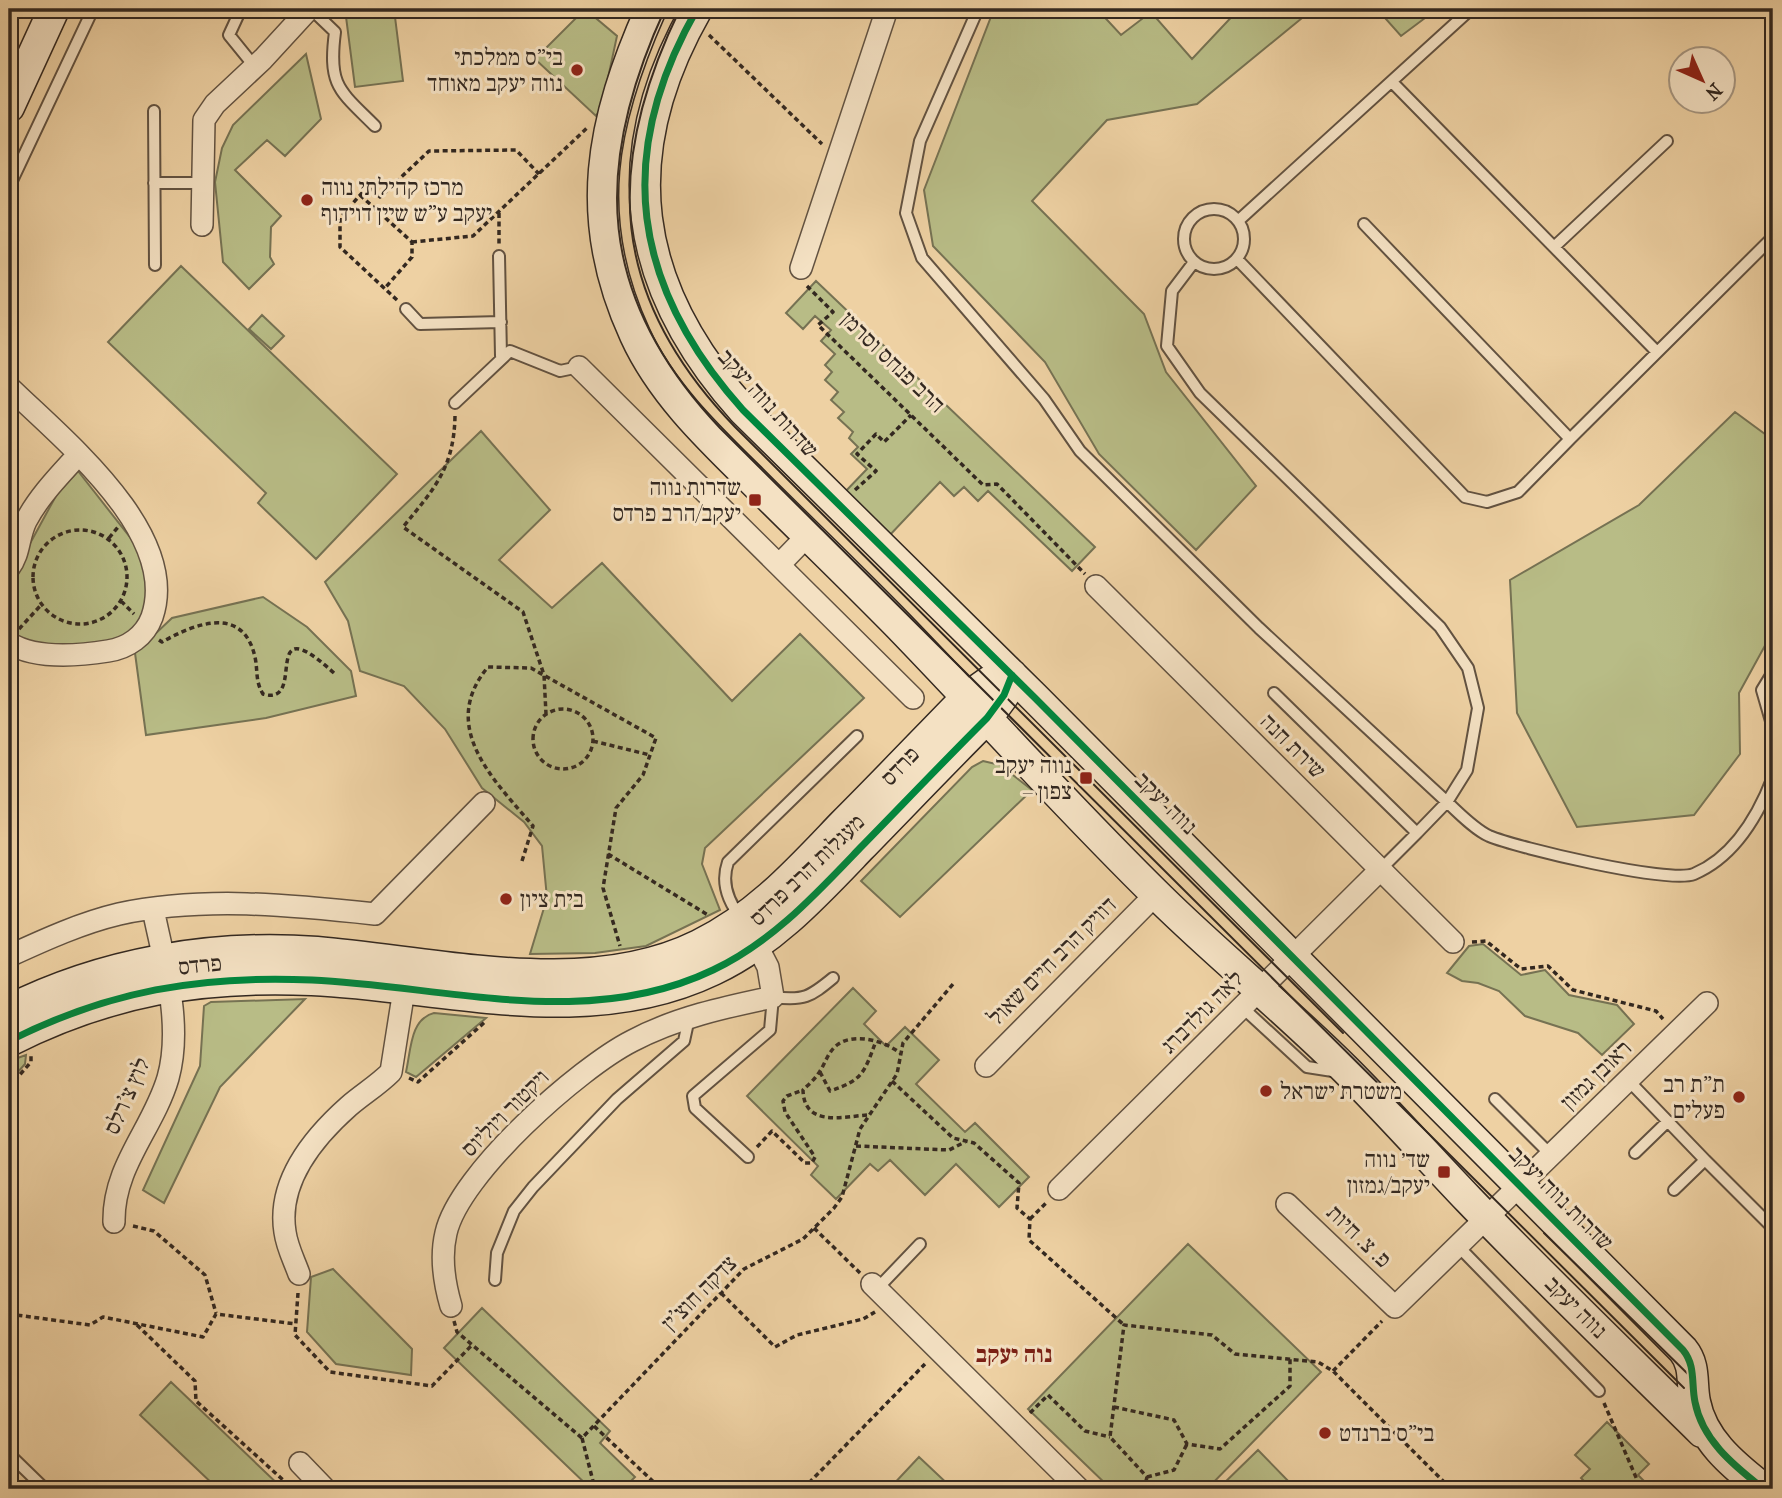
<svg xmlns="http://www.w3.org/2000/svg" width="1782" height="1498" font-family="'IM FELL French Canon','Frank Ruhl Libre',serif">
  <rect width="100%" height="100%" fill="#eed1a3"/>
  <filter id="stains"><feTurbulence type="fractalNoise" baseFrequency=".00286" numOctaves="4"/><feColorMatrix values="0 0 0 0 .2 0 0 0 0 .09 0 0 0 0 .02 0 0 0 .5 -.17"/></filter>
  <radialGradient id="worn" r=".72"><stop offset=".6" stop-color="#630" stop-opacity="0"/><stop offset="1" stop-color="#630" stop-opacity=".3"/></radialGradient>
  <path fill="#b8bc86" stroke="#767253" stroke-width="2" d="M 345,9 L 394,9 L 403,81 L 355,87 Z
    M 585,9 L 617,36 L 602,106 L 596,116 L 535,59 Z
    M 994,9 L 1097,9 L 1121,35 L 1151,12 L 1192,59 L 1239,9 L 1313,9 L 1197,104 L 1107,120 L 1032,201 L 1144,314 L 1166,372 L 1256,486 L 1196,550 L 1099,454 L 1045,362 L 933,246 L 924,190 Z
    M 1377,9 L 1437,9 L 1401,36 Z
    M 306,54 L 321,119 L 285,156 L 267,140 L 235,170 L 281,216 L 271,227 L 270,257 L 274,264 L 249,289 L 223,262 L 215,182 L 222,148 L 233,125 Z
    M 181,266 L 397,474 L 316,559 L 258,503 L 266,493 L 108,342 Z
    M 816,281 L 1095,547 L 1072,571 L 988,491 L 978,501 L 964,487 L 954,496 L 940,482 L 888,537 L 843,494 L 867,469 L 851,454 L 858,447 L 849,438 L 853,432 L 838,418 L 844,412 L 831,400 L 838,392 L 825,380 L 832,372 L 825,365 L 835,354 L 821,341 L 831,330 L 815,316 L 803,329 L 786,313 Z
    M 262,315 L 284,336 L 271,349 L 249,329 Z
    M 1735,412 L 1773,440 L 1773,631 L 1739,693 L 1740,754 L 1694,815 L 1577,827 L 1517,713 L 1510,580 L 1639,505 Z
    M 481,431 L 550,510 L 499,560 L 552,608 L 602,563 L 732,701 L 800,634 L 864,698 L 705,848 L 702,864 L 720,910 L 646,946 L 595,953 L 530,954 L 547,898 L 542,846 L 524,822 L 482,788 L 445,729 L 404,686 L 360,671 L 348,621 L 325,582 Z
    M 78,471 L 140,550 L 146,568 L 147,603 L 137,627 L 124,639 L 43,649 L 9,633 L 9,618 L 17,597 L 9,594 L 9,582 L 57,494 Z
    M 263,597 L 307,627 L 351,671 L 356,696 L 266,718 L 146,735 L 135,653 L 172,618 Z
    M 983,761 L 1000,765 L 1032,790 L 900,917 L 861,881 L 972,767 Z
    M 1483,944 L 1521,975 L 1545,970 L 1569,995 L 1617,1005 L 1634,1024 L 1602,1055 L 1578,1033 L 1525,1016 L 1499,991 L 1478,983 L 1462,981 L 1447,973 L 1469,946 Z
    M 853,988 L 876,1011 L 864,1024 L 886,1046 L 905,1027 L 939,1060 L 916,1084 L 965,1132 L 975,1123 L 1029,1177 L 999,1207 L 956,1164 L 925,1195 L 890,1160 L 878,1171 L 870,1164 L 836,1199 L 811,1175 L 818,1166 L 747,1096 Z
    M 305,999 L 220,1087 L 164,1203 L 143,1190 L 200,1066 L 204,1006 L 211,1002 Z
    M 434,1013 L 486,1018 L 416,1077 L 406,1072 C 411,1050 410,1019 434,1013 Z
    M 26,1055 L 25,1064 L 9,1082 L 9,1061 Z
    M 1188,1244 L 1321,1372 L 1207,1489 L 1111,1489 L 1028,1409 Z
    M 333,1269 L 412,1349 L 411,1375 L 336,1364 L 307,1332 L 311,1277 Z
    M 482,1308 L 610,1431 L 600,1443 L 635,1477 L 623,1489 L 591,1489 L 444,1348 Z
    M 171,1382 L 283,1489 L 218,1489 L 140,1415 Z
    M 1607,1422 L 1649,1464 L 1638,1475 L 1652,1489 L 1592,1489 L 1581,1478 L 1590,1469 L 1575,1455 Z
    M 1258,1450 L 1296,1489 L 1218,1489 Z
    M 919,1457 L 953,1489 L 889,1489 Z"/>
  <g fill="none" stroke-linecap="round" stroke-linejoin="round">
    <g stroke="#625241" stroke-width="14">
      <path id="lane" d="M 241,9 L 229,35 L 255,67
        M 311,9 L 335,32 C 328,86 339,90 375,126
        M 978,9 L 920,141 L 906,213 L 922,258 L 1044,399 L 1080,451 L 1259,628 L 1447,802 L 1467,770 L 1478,708 L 1468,668 L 1440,627 L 1200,393 L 1167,346 L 1172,291 L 1194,262
        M 1392,82 L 1656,351
        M 154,111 L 155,265
        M 154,183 L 202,183
        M 9,187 L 93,9
        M1184 239a30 30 0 1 1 60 0a30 30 0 1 1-60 0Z
        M 1238,221 L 1471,9
        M 1364,224 L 1570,439 L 1773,237
        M 1554,247 L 1667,141
        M 499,256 L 501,356
        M 1237,259 L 1465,497 L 1487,502 L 1518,492 L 1570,439
        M 406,309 L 420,324 L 501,322
        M 455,403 L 510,351 L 560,371 L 579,367
        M 1773,672 L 1762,690 L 1773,728
        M 1274,693 L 1417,833 L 1380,870
        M 1417,833 L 1447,802 C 1459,813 1474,829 1489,836 C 1518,848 1669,884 1694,874 C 1734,857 1758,816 1773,777
        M 742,919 C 728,902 721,882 728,862 L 857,736
        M 1243,1008 L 1307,1067 L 1339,1072
        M 1628,1080 L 1705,1160 L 1674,1190
        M 1495,1099 L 1551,1155
        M 1635,1153 L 1668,1121
        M 748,1157 L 695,1108 L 693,1096 L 770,1030 L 773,997 C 804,1001 810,997 833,978
        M 1705,1160 L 1773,1228
        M 1458,1246 L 1599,1391
        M 495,1280 L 497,1253 L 514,1211 L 533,1187 L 617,1099 L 684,1041 L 689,1018
        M 877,1289 L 920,1244
        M 9,1454 L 45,1489"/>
    </g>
    <g stroke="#625241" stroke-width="24">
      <path id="street" d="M 202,225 L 204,120 L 215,104 L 263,59 L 309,9
        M 801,268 L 887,9
        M 579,367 L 913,698
        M 9,387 C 61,438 181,533 152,617 C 145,636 128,648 108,651 C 77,656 35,659 9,643
        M 779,565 L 807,536
        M 9,568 C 20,554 18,537 26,521 C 39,496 60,475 78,455
        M 1096,586 L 1453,942
        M 9,956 C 44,940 81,923 119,914 C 203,896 290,905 375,914 L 484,803
        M 986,1066 L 1156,894
        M 1059,1189 L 1380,870
        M 1287,1204 L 1395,1307 L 1707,1003
        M 114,1222 C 113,1166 153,1129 168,1078 C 183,1024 164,963 153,909
        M 299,1274 C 294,1260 287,1247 285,1232 C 277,1182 314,1137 349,1106 C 363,1094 378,1085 391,1072 L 406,977
        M 872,1284 L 1079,1489
        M 451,1306 C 444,1282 440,1258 446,1233 C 459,1174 579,1068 632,1041 C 675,1018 725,1007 773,997 L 768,967 L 751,934
        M 300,1463 L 325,1489"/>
    </g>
    <g stroke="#332820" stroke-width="33">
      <path id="secondary" d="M 651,9 C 601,121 581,218 635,335 C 661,392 708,437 752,480 C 801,529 851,577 899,626 C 986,716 1070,810 1160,898 C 1220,957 1286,1010 1346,1070 C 1388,1112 1428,1157 1469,1200 C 1545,1279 1624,1355 1702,1432
        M 697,9 C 613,156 632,286 743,410 L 1035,698 L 1683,1350 C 1696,1366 1691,1383 1695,1402 C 1702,1439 1732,1464 1760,1486
        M 9,107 L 54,9
        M 9,1010 C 103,963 211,944 317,952 C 437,962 586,1001 699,945 C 758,916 798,871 842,825 C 884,783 925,740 966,698 L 990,681 L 1012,675
        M 9,1041 C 108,991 200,975 312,980 C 445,986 586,1031 713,970 C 772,942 815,895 860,848 C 902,805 944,761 987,718 L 1004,695 L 1012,675"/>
    </g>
    <path stroke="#332820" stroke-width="3.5" stroke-dasharray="5 3.5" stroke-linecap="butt" d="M 709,35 L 822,144
      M 360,195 L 412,242 L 412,257 L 385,288
      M 499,213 L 499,244
      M 412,242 L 473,236 L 587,128
      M 807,286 L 833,312 L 818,325 L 983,485 L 997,484 L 1085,574
      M 397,300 L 340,247 L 340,218 L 368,186 L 380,197 L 429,151 L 516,150 L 539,174
      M 455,416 C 454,468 434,489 403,527 L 523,612 L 544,675 L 546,714
      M 855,490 L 876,471 L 857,454 L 876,434 L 884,442 L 911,415
      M33 577a47 47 0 1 1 94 0a47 47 0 1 1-94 0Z
      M 109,538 L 118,527
      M 121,601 L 134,614
      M 19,629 L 41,605
      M 159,640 L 162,642 C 194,624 243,604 255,657 C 258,671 255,681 263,694 C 309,708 257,602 335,674
      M533 739a30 30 0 1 1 60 0a30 30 0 1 1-60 0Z
      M 593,741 L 650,755
      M 608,854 L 708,915
      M 522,861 L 533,826 C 494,780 438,727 488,667 L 531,668 L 656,738 L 643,775 L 616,808 L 603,888 L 620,946
      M 1472,942 L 1486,941 L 1521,969 L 1548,966 L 1573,990 L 1656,1011 L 1663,1019
      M 820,1072 L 830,1091 C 863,1080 864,1073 876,1041
      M 409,1078 L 418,1082 L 486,1021
      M 892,1081 L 953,1138 L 974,1143 L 1019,1183 L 1017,1208 L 1030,1219 L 1029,1240 L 1124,1325
      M 9,1087 L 31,1062 L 31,1056
      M 867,1115 C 842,1117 804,1127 803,1090 C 808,1085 814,1080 818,1074 C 825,1065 827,1053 837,1045 C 854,1032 885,1041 900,1053
      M 856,1146 L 949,1150 L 965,1142
      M 757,1147 L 772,1131 L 805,1163 L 812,1163 L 815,1157 L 785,1112 L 783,1101 L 787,1096 L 803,1090
      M 1030,1219 L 1048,1201
      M 133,1226 L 154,1231 L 205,1275 L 216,1313
      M 814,1228 L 860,1273
      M 298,1293 L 295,1335 L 330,1372 L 432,1386 L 472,1345
      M 721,1293 L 775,1347 L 797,1335 L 863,1319 L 875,1312
      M 9,1314 L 90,1325 L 103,1317 L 203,1337 L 216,1314 L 296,1324
      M 454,1321 L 457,1332 L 582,1438 L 744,1269 L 803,1239 L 834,1208 L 842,1197 L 860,1129 L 897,1074 L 903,1043 L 953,984
      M 137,1325 L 195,1381 L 196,1401 L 293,1489
      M 1333,1371 L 1382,1321
      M 1604,1403 L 1641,1489
      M 1114,1407 L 1174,1420 L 1187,1444 L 1220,1449 L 1290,1386 L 1290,1359
      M 1030,1413 L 1048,1395 L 1085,1431 L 1110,1437
      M 594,1426 L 660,1488 L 680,1489
      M 582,1438 L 595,1489
      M 1147,1477 L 1174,1470 L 1187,1444
      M 803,1489 L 925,1364
      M 1144,1489 L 1147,1477 L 1110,1437 L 1124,1325 L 1212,1335 L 1235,1354 L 1318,1362 L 1333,1371 L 1451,1489"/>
    <use href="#lane" stroke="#f4e1c3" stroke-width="10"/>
    <use href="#street" stroke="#f4e1c3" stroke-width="21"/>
    <use href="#secondary" stroke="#f4e1c3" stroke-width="30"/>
    <path stroke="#332820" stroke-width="2" d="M 665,9 C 592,167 596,297 720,428 L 1684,1388
      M 680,9 C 603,167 609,297 735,427 L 1343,1033
      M 1544,1233 L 1693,1379"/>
    <g stroke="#f4e1c3" stroke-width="11">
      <path id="cycleway" d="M 697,9 C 613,156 632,286 743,410 L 1035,698 L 1683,1350 C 1696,1366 1691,1383 1695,1402 C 1702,1439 1732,1464 1760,1486 L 1759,1489
        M 9,1041 C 108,991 200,975 312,980 C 445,986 586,1031 713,970 C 772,942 815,895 860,848 C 902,805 944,761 987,718 L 1004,695 L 1012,675"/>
    </g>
    <use href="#cycleway" stroke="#00873e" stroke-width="7"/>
  </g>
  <g fill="#8f2418" stroke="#f4e1c3" stroke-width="2.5">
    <circle cx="577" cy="70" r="7"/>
    <circle cx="307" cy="200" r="7"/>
    <rect x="748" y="493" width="14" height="14" rx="3.5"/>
    <rect x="1079" y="771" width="14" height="14" rx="3.5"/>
    <circle cx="506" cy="899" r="7"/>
    <circle cx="1266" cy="1091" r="7"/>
    <circle cx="1739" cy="1097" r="7"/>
    <rect x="1437" y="1165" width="14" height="14" rx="3.5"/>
    <circle cx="1325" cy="1433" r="7"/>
  </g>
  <g text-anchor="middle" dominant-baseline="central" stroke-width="6" stroke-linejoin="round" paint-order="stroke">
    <g font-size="23" fill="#332820" stroke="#f4e1c3" text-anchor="end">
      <text x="563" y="57">בי"ס ממלכתי<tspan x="563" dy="26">נווה יעקב מאוחד</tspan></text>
      <text x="321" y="187" text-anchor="start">מרכז קהילתי נווה<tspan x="321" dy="26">יעקב ע"ש שיין דוידוף</tspan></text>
      <text x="741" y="487">שדרות נווה<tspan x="741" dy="26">יעקב/הרב פרדס</tspan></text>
      <text x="1072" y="765">נווה יעקב<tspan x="1072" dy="26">– צפון</tspan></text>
      <text x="520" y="899" text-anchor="start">בית ציון</text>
      <text x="1725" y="1084">ת"ת רב<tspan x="1725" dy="26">פעלים</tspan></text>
      <text x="1280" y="1091" text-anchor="start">משטרת ישראל</text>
      <text x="1430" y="1159">שד׳ נווה<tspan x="1430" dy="26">יעקב/גמזון</tspan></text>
      <text x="1339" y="1433" text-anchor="start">בי"ס ברנדט</text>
    </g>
    <g font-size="23" fill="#332820" stroke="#f4e1c3">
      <text transform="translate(893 362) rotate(44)">הרב פנחס וסרמן</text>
      <text transform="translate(768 403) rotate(48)">שדרות נווה יעקב</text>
      <text transform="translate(1293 746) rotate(45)">שירת חנה</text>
      <text transform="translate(900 766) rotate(-46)">פרדס</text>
      <text transform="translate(1166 803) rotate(45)">נווה יעקב</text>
      <text transform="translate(807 870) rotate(-44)">מעגלות הרב פרדס</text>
      <text transform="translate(1052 961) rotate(-45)">דוויק הרב חיים שאול</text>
      <text transform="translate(200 965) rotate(-6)">פרדס</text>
      <text transform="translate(1202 1012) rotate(-45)">לאה גולדברג</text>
      <text transform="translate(1596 1075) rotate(-44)">ראובן גמזון</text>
      <text transform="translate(127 1096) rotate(-66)">לוץ צ'רלס</text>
      <text transform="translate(505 1113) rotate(-45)">ויקטור ויוליוס</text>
      <text transform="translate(1561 1198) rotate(45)">שדרות נווה יעקב</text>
      <text transform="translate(1359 1236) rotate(44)">פ. צ. חיות</text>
      <text transform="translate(699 1293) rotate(-45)">צדקה חוצ'ין</text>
      <text transform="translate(1576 1307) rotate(45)">נווה יעקב</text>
    </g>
    <g font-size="24" font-weight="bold" fill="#7a1f14" stroke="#f4e1c3">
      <text x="1014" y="1354">נוה יעקב</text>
    </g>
  </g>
  <rect width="1782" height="1498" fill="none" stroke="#eed1a3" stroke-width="35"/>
  <rect x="10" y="10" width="1761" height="1477" fill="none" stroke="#332820" stroke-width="3.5"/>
  <rect x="18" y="18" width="1747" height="1463" fill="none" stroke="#332820" stroke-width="2"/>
  <g transform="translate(1702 80) rotate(135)"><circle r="33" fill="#f4e1c3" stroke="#a79782" stroke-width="2"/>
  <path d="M0-5L12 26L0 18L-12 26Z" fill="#8f2418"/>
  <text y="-10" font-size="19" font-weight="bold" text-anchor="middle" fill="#332820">N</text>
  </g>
  <rect width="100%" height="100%" filter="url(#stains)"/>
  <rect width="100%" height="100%" fill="url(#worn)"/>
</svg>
